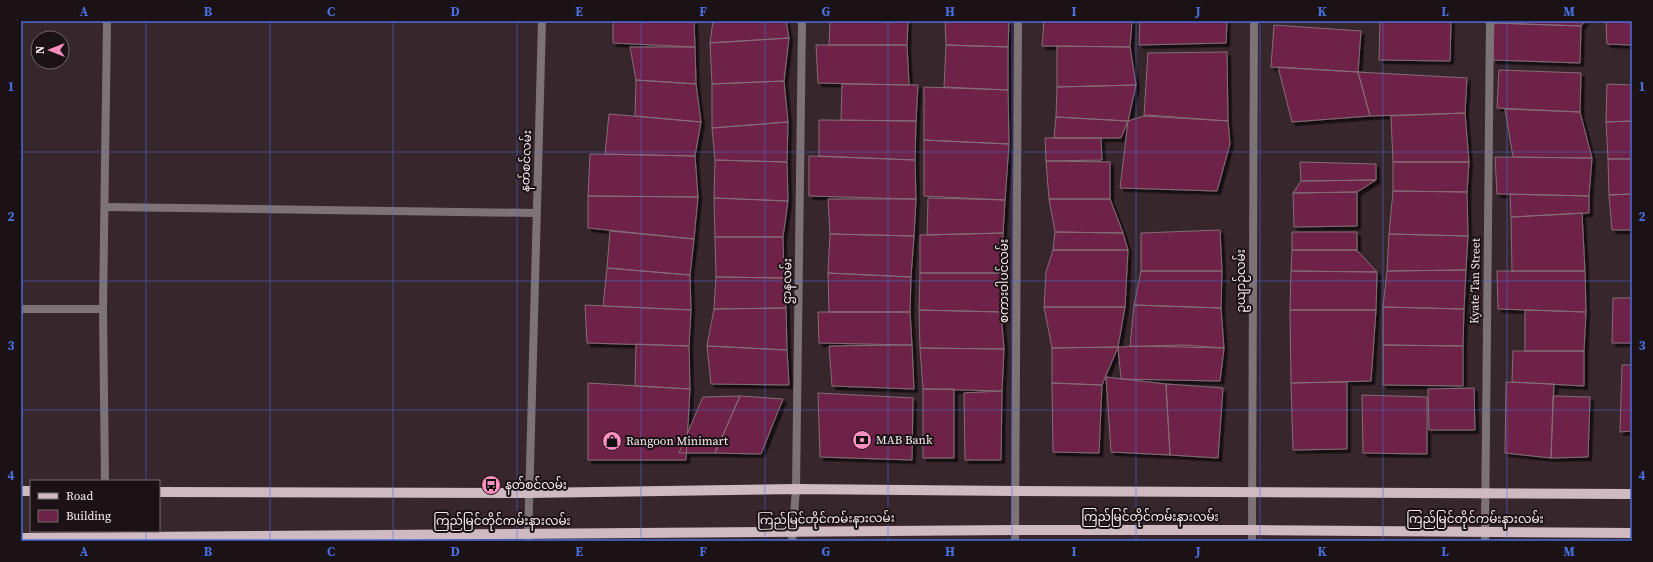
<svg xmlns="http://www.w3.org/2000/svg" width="1653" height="562" font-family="'Source Serif 4','Noto Sans Myanmar',serif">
  <defs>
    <filter id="shadow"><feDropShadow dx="3.5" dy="3.5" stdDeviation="0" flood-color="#0009"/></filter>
  </defs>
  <rect width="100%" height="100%" fill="#38262d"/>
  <path fill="#6e2147" stroke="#846e76" filter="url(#shadow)" d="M 613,21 L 694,21 L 695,47 L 613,43 Z
    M 713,21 L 786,21 L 789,38 L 710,43 Z
    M 830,21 L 908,21 L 907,45 L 829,45 Z
    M 945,21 L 1009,21 L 1008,47 L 946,45 Z
    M 1044,21 L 1132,21 L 1130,47 L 1042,46 Z
    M 1140,21 L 1227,21 L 1226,43 L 1139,45 Z
    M 1380,21 L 1451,21 L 1450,61 L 1379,60 Z
    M 1497,21 L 1586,21 L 1581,26 L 1494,23 Z
    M 1606,21 L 1632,21 L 1632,45 L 1607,44 Z
    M 1494,23 L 1581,26 L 1580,63 L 1493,60 Z
    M 1274,25 L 1361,31 L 1358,72 L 1271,67 Z
    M 789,38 L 784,81 L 712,84 L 710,43 Z
    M 816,45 L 907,45 L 909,85 L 818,83 Z
    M 946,45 L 1008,47 L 1008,90 L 944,87 Z
    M 1057,46 L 1130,47 L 1136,85 L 1057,87 Z
    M 630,47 L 695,47 L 696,84 L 636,80 Z
    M 1227,52 L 1228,121 L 1144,116 L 1148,53 Z
    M 1278,67 L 1358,72 L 1370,116 L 1292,122 Z
    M 1499,70 L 1581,73 L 1580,112 L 1497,108 Z
    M 1358,72 L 1467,78 L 1465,113 L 1370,116 Z
    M 636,80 L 696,84 L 701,122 L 635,116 Z
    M 784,81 L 788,122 L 712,128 L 712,84 Z
    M 842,84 L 918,85 L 916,121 L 841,120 Z
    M 1607,84 L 1632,85 L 1632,121 L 1606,122 Z
    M 1136,85 L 1128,121 L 1056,117 L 1057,87 Z
    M 924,87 L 1008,90 L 1009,144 L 924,140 Z
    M 1505,109 L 1580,112 L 1592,158 L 1513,157 Z
    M 1465,113 L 1469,162 L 1393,162 L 1391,116 Z
    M 609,114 L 701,122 L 695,156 L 605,154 Z
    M 1147,115 L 1228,121 L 1230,144 L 1217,191 L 1120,188 L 1128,121 Z
    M 1056,117 L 1128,121 L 1121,138 L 1054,138 Z
    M 819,120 L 916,121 L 915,160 L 819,156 Z
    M 1632,121 L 1632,159 L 1608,159 L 1606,122 Z
    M 788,122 L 787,162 L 715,160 L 712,128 Z
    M 1045,138 L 1101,138 L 1102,160 L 1046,161 Z
    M 924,140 L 1009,144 L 1005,200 L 924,196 Z
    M 590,154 L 695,156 L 698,197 L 588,196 Z
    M 809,156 L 915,160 L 916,199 L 809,196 Z
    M 1495,157 L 1592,158 L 1589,196 L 1497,194 Z
    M 1608,159 L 1632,159 L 1632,194 L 1609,195 Z
    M 715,160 L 787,162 L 788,201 L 714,198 Z
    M 1046,161 L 1110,162 L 1110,199 L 1049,199 Z
    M 1300,162 L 1376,164 L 1376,180 L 1301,181 Z
    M 1393,162 L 1469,162 L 1467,192 L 1393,191 Z
    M 1376,180 L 1357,192 L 1293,193 L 1301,181 Z
    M 1393,191 L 1467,192 L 1468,236 L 1389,234 Z
    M 1357,192 L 1357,226 L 1294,227 L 1293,193 Z
    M 1510,194 L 1589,196 L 1589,213 L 1511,217 Z
    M 1632,194 L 1632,230 L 1612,230 L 1609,195 Z
    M 588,196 L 698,197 L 694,239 L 588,228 Z
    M 714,198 L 788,201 L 783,237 L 715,237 Z
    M 928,198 L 1005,200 L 1003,233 L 927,235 Z
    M 828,199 L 916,199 L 914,236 L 830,234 Z
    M 1049,199 L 1110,199 L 1123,233 L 1055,232 Z
    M 1582,213 L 1585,271 L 1512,271 L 1511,217 Z
    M 1220,230 L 1222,271 L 1141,271 L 1141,233 Z
    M 610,231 L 694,239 L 690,275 L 607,268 Z
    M 1055,232 L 1123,233 L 1128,250 L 1053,250 Z
    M 1292,232 L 1357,232 L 1357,250 L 1292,250 Z
    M 1003,233 L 1002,273 L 920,273 L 920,235 Z
    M 830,234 L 914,236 L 911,277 L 828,273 Z
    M 1389,234 L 1468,236 L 1466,270 L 1387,271 Z
    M 715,237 L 783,237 L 784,278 L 716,277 Z
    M 1053,250 L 1128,250 L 1125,307 L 1044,307 L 1046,272 Z
    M 1292,250 L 1357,250 L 1377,272 L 1291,271 Z
    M 607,268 L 690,275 L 691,310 L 603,306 Z
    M 1466,270 L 1464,309 L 1383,307 L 1387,271 Z
    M 1141,271 L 1222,271 L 1221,308 L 1134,305 Z
    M 1291,271 L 1377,272 L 1376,310 L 1290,310 Z
    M 1497,271 L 1585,271 L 1586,312 L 1498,309 Z
    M 828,273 L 911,277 L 910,312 L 829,312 Z
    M 920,273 L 1002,273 L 1001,312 L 919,310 Z
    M 716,277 L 784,278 L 786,308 L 714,309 Z
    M 1613,298 L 1632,298 L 1632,343 L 1612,343 Z
    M 585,305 L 691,310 L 689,346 L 587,343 Z
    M 1134,305 L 1221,308 L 1224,348 L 1130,346 Z
    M 1044,307 L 1125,307 L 1118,347 L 1052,348 Z
    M 1383,307 L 1464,309 L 1463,346 L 1383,345 Z
    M 786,308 L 787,350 L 707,346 L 714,309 Z
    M 919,310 L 1001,312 L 1004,349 L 920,348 Z
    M 1290,310 L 1376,310 L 1371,381 L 1291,383 Z
    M 1525,310 L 1586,312 L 1584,351 L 1525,351 Z
    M 818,312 L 910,312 L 912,345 L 819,343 Z
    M 636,344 L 689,346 L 690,389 L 635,386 Z
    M 912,345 L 914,389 L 832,386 L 829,346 Z
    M 1184,345 L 1224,348 L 1220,381 L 1121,379 L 1118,347 Z
    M 1383,345 L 1463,346 L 1463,386 L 1383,385 Z
    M 707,346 L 787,350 L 789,385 L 711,384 Z
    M 1118,347 L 1102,385 L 1052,383 L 1052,348 Z
    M 920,348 L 1004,349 L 1002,391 L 923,389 Z
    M 1513,351 L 1584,351 L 1584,386 L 1512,382 Z
    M 1622,365 L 1632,365 L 1632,431 L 1620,432 Z
    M 1106,377 L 1166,384 L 1170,455 L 1111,452 Z
    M 1347,382 L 1347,449 L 1293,450 L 1291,383 Z
    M 1506,382 L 1554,384 L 1551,458 L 1505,453 Z
    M 588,383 L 690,389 L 686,460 L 588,460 Z
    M 1052,383 L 1102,385 L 1099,453 L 1053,452 Z
    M 1166,384 L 1223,388 L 1218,458 L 1170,455 Z
    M 1474,388 L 1475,430 L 1429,430 L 1428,389 Z
    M 923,389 L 954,389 L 954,458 L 923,458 Z
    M 1002,391 L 1001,460 L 965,460 L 964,393 Z
    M 818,393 L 913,398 L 912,460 L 820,457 Z
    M 1362,395 L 1427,397 L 1427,454 L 1363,453 Z
    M 740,396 L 715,453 L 679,453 L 703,397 Z
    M 740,396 L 783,399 L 761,454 L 715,453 Z
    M 1553,396 L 1590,397 L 1588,457 L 1551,458 Z"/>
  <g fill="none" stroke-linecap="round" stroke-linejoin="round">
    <path stroke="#7d7377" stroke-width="8" d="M 105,207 L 536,213
      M 1252,530 L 1252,541
      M 1485,532 L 1485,541"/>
    <path stroke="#7d7377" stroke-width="8" d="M 21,309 L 103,309
      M 105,481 L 103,309 L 107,21
      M 1252,530 L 1254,21
      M 1485,532 L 1490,21
      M 528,541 L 542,21
      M 792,541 L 796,489 L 802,21
      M 1015,541 L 1018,21"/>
    <path stroke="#cfbac2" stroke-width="10" d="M 21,491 L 31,491
      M 159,492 L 529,493 L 796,489 L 1015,491 L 1632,494
      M 21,538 L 1015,530 L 1252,530 L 1632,533"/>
  </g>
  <path fill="none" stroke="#496edd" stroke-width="1" stroke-opacity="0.55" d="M 146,21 L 146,481M 270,21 L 270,541M 393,21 L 393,541M 517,21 L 517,541M 641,21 L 641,541M 765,21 L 765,541M 888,21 L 888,541M 1012,21 L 1012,541M 1136,21 L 1136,541M 1260,21 L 1260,541M 1383,21 L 1383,541M 1507,21 L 1507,541M 21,152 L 1632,152M 21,281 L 1632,281M 21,410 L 1632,410M 146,531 L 146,541"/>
  <defs>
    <g id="bank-disc" transform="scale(1)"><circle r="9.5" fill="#fd8ebe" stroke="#1a1215"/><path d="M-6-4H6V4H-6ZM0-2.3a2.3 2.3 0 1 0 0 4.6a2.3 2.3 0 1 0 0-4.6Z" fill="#111"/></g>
    <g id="shop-disc" transform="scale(1)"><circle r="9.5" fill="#fd8ebe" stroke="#1a1215"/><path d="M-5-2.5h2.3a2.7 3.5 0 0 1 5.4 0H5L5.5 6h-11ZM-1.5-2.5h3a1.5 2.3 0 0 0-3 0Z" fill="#111"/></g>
    <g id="bus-disc" transform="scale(1)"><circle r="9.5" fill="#fd8ebe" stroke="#1a1215"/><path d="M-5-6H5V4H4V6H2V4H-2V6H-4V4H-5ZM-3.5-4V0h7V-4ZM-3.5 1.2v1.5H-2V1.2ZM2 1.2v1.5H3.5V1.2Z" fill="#111"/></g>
  </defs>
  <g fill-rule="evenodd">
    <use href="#bank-disc" x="862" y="440"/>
    <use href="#shop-disc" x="612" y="441"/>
    <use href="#bus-disc" x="491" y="485"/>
  </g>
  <g text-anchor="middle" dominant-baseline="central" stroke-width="4" stroke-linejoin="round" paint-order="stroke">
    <g font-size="12" fill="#faedf1" stroke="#1a1215">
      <text transform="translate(526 161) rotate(-88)">နတ်စင်လမ်း</text>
      <text transform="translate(787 281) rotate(-89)">ဌာနလမ်း</text>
      <text transform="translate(1004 281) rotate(-90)">စကားဝါပင်လမ်း</text>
      <text transform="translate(1241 281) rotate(-90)">ဥယျာဉ်လမ်း</text>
      <text transform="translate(1475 281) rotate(-89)">Kyate Tan Street</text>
      <text x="1150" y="517">ကြည်မြင်တိုင်ကမ်းနားလမ်း</text>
      <text transform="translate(826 519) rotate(-1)">ကြည်မြင်တိုင်ကမ်းနားလမ်း</text>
      <text x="1475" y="519">ကြည်မြင်တိုင်ကမ်းနားလမ်း</text>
      <text x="502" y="521">ကြည်မြင်တိုင်ကမ်းနားလမ်း</text>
    </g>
    <g font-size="12" fill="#faedf1" stroke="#1a1215" text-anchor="start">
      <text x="876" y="440">MAB Bank</text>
      <text x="626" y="441">Rangoon Minimart</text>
      <text x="505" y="485">နတ်စင်လမ်း</text>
    </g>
  </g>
  <rect width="1653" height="562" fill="none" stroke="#1a1215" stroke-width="44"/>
  <rect x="30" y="480" width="130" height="52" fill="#1a1215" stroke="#746a6d"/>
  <rect x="38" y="493" width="20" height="6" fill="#cfbac2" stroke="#746a6d"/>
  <text x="66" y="500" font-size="12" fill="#faedf1">Road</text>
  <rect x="38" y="510" width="20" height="12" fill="#6e2147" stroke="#746a6d"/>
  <text x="66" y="520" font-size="12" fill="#faedf1">Building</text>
  <g transform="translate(50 50) rotate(270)"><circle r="19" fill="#1a1215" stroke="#746a6d"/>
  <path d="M0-3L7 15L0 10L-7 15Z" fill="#fd8ebe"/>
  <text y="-6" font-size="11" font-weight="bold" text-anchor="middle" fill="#faedf1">N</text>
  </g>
  <rect x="22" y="22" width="1609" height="518" fill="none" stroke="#496edd" stroke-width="1.5"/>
  <g font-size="13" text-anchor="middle" font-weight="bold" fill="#496edd">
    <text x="84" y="16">A</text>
    <text x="208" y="16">B</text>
    <text x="331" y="16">C</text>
    <text x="455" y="16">D</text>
    <text x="579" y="16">E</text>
    <text x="703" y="16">F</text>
    <text x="826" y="16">G</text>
    <text x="950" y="16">H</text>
    <text x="1074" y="16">I</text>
    <text x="1198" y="16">J</text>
    <text x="1322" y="16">K</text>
    <text x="1445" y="16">L</text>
    <text x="1569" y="16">M</text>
    <text x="11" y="91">1</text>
    <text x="1642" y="91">1</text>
    <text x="11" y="221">2</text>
    <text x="1642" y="221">2</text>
    <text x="11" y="350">3</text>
    <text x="1642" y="350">3</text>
    <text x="11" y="480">4</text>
    <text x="1642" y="480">4</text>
    <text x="84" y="556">A</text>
    <text x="208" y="556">B</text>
    <text x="331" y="556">C</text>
    <text x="455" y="556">D</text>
    <text x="579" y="556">E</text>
    <text x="703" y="556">F</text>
    <text x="826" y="556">G</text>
    <text x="950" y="556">H</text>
    <text x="1074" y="556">I</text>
    <text x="1198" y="556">J</text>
    <text x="1322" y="556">K</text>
    <text x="1445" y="556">L</text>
    <text x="1569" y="556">M</text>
  </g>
</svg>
